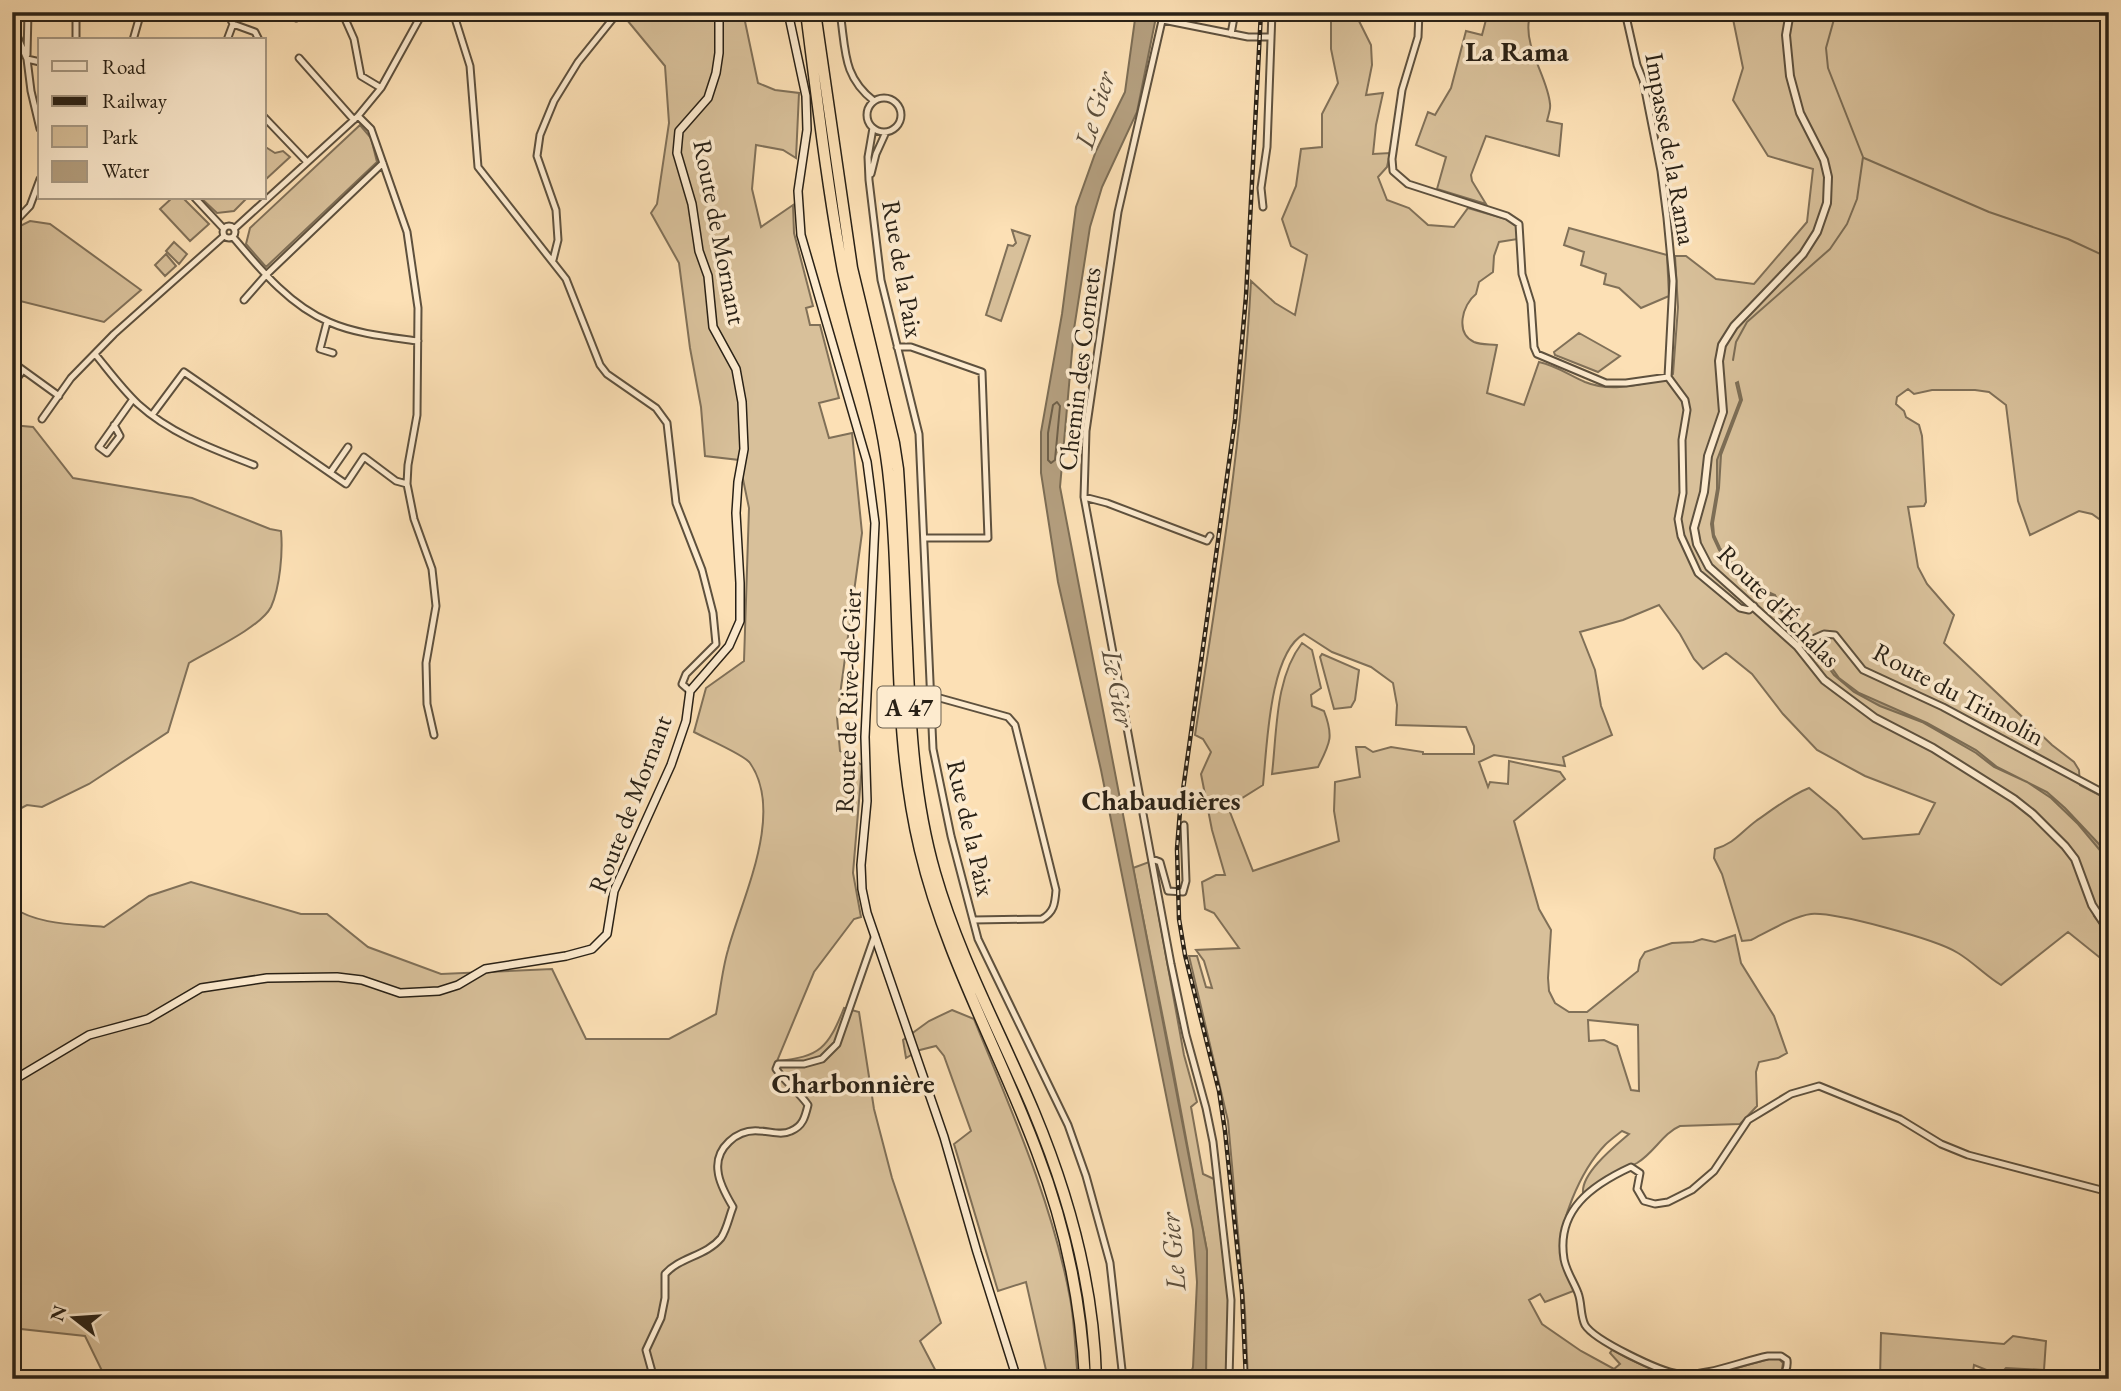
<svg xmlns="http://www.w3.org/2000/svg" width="2121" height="1391" font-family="'EB Garamond',serif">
  <rect width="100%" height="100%" fill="#fce0b5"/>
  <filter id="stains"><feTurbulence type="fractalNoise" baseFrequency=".00286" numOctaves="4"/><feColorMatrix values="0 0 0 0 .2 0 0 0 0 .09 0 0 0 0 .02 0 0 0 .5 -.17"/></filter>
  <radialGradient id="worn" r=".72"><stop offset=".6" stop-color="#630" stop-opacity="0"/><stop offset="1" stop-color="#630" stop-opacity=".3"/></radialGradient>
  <path fill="#d8c09a" stroke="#807058" stroke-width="2" fill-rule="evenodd" d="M 625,12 L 743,12 L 758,83 L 775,90 L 799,93 L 796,158 L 783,150 L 756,145 L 752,189 L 761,227 L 793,205 L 794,233 L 813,306 L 806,308 L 810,325 L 820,325 L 839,398 L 819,403 L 829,438 L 852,433 L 862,533 L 837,717 L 840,751 L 862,765 L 853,873 L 861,917 L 854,919 L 814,972 L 777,1061 C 820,1057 828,1048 844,1008 L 859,1012 L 874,1109 L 892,1178 L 941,1323 L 920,1341 L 940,1379 L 106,1379 L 85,1336 L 12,1328 L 12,907 C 38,925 74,924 104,927 L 149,896 L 191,882 L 301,914 L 327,914 L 368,947 L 441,974 L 552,969 L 586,1039 L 669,1039 L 716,1014 C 720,993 722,970 728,950 C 742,898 785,813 750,763 C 745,755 705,738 694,732 L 706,688 L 744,661 L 749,508 L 739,460 L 705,456 L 701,407 L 690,348 L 679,263 L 651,213 L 657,204 L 669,123 L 665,66 L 627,20 Z
    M 1488,12 L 1543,12 L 1539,17 L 1529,20 C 1524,48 1548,78 1550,104 C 1551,109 1548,116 1547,121 L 1562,124 L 1559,156 L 1486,136 L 1471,175 L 1472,181 L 1486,204 L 1437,189 L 1446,157 L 1416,145 L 1428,112 L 1435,115 L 1451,88 L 1466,31 L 1482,35 Z
    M 1715,12 L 2109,12 L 2109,526 L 2092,514 L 2079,511 L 2030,535 L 2018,501 L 2006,405 L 1989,392 L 1975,390 L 1932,390 L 1914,394 L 1908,389 L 1897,397 L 1896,404 L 1904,411 L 1906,417 L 1919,425 L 1922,436 L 1926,502 L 1924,506 L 1908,507 L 1918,567 L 1927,584 L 1954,615 L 1944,643 L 2052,745 L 2074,762 L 2079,770 L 2080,785 L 2109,800 L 2109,925 L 2102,911 L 2094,916 L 2109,936 L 2109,965 L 2068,932 L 2001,985 C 1986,976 1973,962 1958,953 C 1936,939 1835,912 1811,914 C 1794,916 1767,932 1751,940 L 1742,941 L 1722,874 L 1714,858 L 1715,849 C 1735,843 1740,833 1756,821 C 1772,810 1791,795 1809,788 L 1837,811 L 1863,839 L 1919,834 L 1935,803 L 1865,776 L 1817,750 L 1783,714 L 1752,674 L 1726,653 L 1703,669 L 1694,659 L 1680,634 L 1659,605 L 1623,620 L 1580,632 L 1595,670 L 1601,706 L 1612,735 L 1563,757 L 1565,766 L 1494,755 L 1479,762 L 1488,787 L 1490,782 L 1508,784 L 1509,761 L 1560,772 L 1565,779 L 1514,821 L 1539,909 L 1551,930 L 1548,978 L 1549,991 L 1555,1003 L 1569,1012 L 1587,1012 L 1638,971 L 1640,960 L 1645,952 L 1672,943 L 1693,942 L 1702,939 L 1715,942 L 1735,935 L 1741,963 L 1774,1016 L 1787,1053 L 1778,1058 L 1759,1062 L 1756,1072 L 1757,1106 L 1740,1124 L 1680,1126 C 1663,1133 1654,1153 1637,1163 C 1619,1173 1600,1180 1583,1193 C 1581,1173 1615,1146 1629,1134 L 1622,1131 C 1617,1135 1610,1140 1605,1145 C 1582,1169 1555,1226 1562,1260 C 1564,1271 1570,1280 1576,1290 L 1545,1302 L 1540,1294 L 1529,1300 L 1542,1324 L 1581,1351 L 1614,1369 L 1620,1364 L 1610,1353 L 1612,1350 C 1631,1361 1662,1375 1683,1377 C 1708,1379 1745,1365 1769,1359 L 1779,1359 L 1783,1363 L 1782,1369 L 1775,1379 L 1248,1379 L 1245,1311 L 1228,1121 L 1189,956 L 1197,956 L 1206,987 L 1212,988 L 1204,961 L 1196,950 L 1239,948 L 1214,913 L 1205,909 L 1202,882 L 1216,875 L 1225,875 L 1212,830 L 1201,774 L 1211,752 L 1203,739 L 1195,735 C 1219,584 1243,433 1251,281 L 1275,303 L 1295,315 L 1307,255 L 1291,246 L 1282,219 L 1296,186 L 1301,149 L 1322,147 L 1322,114 L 1338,83 L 1331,49 L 1331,14 L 1358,19 L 1371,45 L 1372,65 L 1366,95 L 1383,93 L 1376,125 L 1373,154 L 1390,153 L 1387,167 L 1378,177 L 1387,200 L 1409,208 L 1428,225 L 1454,227 L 1468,208 L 1509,220 L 1518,228 L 1518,239 L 1499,242 L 1494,256 L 1493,272 L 1479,282 L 1476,294 C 1462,305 1455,333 1474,342 C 1481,345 1490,344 1497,345 L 1487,393 L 1524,405 L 1539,362 C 1557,366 1569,375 1585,382 C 1612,393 1640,384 1667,379 L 1673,374 L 1678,307 L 1675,256 L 1686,256 L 1716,279 L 1754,284 L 1807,222 L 1813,169 L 1768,156 L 1733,100 L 1743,68 L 1733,19 ZM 1304,634 L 1332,652 L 1371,667 L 1393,683 L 1397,705 L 1396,725 L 1466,727 L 1474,746 L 1474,754 L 1423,754 L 1423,752 L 1391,747 L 1373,752 L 1365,747 L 1356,747 L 1360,777 L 1335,782 L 1334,811 L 1339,841 L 1253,871 L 1228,807 L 1263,785 C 1267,748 1269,653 1304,634 ZM 1588,1020 L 1638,1025 L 1639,1091 L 1631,1090 L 1617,1046 L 1604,1040 L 1589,1041 Z
    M 360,125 L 371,138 L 377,162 L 266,267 L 246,244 L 250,228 Z
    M 264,146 L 275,153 L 283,151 L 290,157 L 264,181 Z
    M 172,198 L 183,198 L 209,224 L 190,241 L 160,209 Z
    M 201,198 L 247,198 L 234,211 L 217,213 Z
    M 30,221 L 50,224 L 141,290 L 104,322 L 12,299 L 12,230 Z
    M 1569,228 L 1667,255 L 1669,296 L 1641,308 L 1619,288 L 1604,284 L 1606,274 L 1581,265 L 1584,252 L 1564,245 Z
    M 1012,230 L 1030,236 L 1001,321 L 986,315 L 1008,245 L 1013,246 L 1016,243 Z
    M 174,242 L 187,254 L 179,264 L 166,251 Z
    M 166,254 L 176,266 L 165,276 L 155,265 Z
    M 1579,333 L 1620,356 L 1598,372 L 1555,355 L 1554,352 Z
    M 12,425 L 33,427 L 73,478 L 192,498 L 270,529 L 281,531 C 283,552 280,587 271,607 C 261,627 209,651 189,663 L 168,732 L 89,784 L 42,807 L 27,805 L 12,813 Z
    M 1302,643 L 1312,650 L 1321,688 L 1311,695 L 1312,706 L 1324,711 C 1334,737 1330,743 1318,767 L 1272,774 C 1277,731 1275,678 1302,643 Z
    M 1322,654 L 1359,670 L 1355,700 L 1351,707 L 1334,709 L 1320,657 Z
    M 1149,862 L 1184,1055 L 1197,1102 L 1191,1107 L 1203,1174 L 1214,1179 L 1227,1273 L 1229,1309 L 1226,1360 L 1236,1379 L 1206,1379 L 1207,1251 L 1172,1063 L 1133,868 Z
    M 952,1010 L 974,1019 C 1011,1110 1052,1201 1070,1298 C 1075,1324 1075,1352 1078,1379 L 1048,1379 L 1026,1282 L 998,1291 L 954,1144 L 971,1131 L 944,1056 L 936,1046 L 920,1050 L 906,1058 L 903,1040 L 929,1021 Z
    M 1881,1333 L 2004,1344 L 2013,1336 L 2046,1341 L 2044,1370 L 2006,1368 L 1999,1375 L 1974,1365 L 1972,1379 L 1880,1379 Z"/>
  <path fill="#b49f7f" stroke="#7c6d55" stroke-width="2" d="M 1136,12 L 1157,12 L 1137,112 L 1102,187 L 1090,227 L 1074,329 L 1060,487 L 1207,1251 L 1206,1379 L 1189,1379 L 1193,1367 L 1197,1282 L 1193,1230 L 1101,770 L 1058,582 L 1041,473 L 1041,432 L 1062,314 L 1076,207 L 1096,151 L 1125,92 Z
    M 1738,382 L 1742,400 L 1721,455 L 1719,488 L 1713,523 L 1714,535 L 1720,548 L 1736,568 L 1757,587 L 1775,595 L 1783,611 L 1799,626 L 1807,637 L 1782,613 L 1773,596 L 1755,588 L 1734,568 L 1719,550 L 1713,537 L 1711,524 L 1717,489 L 1717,460 L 1740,400 L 1736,383 Z
    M 1812,640 L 1839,678 L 1859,693 L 1927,723 L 1976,750 L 1997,767 L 2047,792 L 2065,808 L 2098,843 L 2106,853 L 2109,861 L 2078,824 L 2051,798 L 2027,782 L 1994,767 L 1976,753 L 1922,722 L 1880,706 L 1854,692 L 1834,675 L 1810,641 Z"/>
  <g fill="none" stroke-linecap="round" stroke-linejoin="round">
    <path stroke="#6e604a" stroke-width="2" d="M 1057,402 L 1060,406 L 1055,460 L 1051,463 L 1048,460 L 1048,433 L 1053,405 Z"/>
    <path stroke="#7c6d55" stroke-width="2" d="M 1864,158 L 1989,212 L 2068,239 L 2109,258
      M 1733,360 L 1736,342 L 1747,322 L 1830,249 L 1847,224 L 1857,199 L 1863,157 L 1828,68 L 1826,48 L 1836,12"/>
    <g stroke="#5e513e" stroke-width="9">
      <path id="minor" d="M 76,12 L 76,40
        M 227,12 L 233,24
        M 342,12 L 354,39 L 361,76 L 381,88
        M 453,12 L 470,66 L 478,167 L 566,279 L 600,365 L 607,374 L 656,408 L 667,423 L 676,503 L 702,570 L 713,613 L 716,644 L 686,674 L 682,684 L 690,691
        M 840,12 C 846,50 842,76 874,101
        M 1164,12 L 1118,212 L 1086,431 L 1084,497 L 1171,964 L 1186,1035 L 1206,1108 L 1213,1142 L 1231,1300 L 1229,1379
        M 1419,12 L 1418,37 L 1402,90 L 1392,159 L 1393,171 L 1408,184 L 1507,216 L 1519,224 L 1522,274 L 1531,303 L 1534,347 L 1537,354 L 1606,383 L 1626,383 L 1668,377 L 1685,400 L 1687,410 L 1682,440 L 1683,493 L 1678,519 L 1681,536 L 1698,573 L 1740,608 L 1749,610 L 1754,606
        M 1625,12 L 1637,65 L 1643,80 L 1661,171 L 1667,218 L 1673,281 L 1668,377
        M 296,18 L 307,12
        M 1163,20 L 1248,37 L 1271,37
        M 12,24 L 27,59 L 31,91 L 40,129
        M 1231,34 L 1235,12
        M 133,40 L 141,12
        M 227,40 L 233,24 L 255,32 L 259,40
        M 27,55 L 28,12
        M 299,58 L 354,120
        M 27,59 L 40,62
        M867 115a17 17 0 1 1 34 0a17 17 0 1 1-34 0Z
        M 358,116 L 371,129 L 407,232 L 418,308 L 417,415 L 408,465 L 407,484 L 414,519 L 432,569 L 436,606 L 426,663 L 427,704 L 434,735
        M 264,117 L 307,162
        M 873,128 L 868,157 L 869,180 L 881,280 L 919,434 L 933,749 L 951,836 L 978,939 L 1068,1125 L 1086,1176 L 1110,1263 L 1123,1379
        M 871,174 L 876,154 L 886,132
        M 195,198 L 224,229
        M 1263,207 L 1261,188 L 1267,147 L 1272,12
        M 12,225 L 30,206 L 40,179
        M223 232a6 6 0 1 1 12 0a6 6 0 1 1-12 0Z
        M 234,229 L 358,116 L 381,88 L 423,12
        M 233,237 C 260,269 289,305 329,322 C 356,334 389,337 418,341
        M 553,260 L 558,240 L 556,210 L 537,156 L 540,135 L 554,101 L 578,62 L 615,16 L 616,12
        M 244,300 L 266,275 L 383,163
        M 327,322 L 320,349 L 333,353
        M 897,347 L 911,347 L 982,372 L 988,538 L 924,538
        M 95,354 C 109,371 122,389 138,404 C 171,434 213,449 254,465
        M 12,362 L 59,396
        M 12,385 L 23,370
        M 152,415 L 184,372 L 346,484 L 364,457 L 396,481 L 407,484
        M 42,419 L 71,378 L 114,334 L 224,236
        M 114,425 L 120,436 L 107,453 L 99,447 L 133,399
        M 330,473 L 348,447
        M 1084,497 L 1107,503 L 1207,541 L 1210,536
        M 1797,646 L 1824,634 L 1835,635 L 1863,670 L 1943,707 L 2109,796
        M 929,695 L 1008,717 L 1015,725 L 1056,890 C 1055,904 1054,912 1042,919 L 973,920
        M 1152,859 L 1160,862 L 1168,891 L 1183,892 L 1186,881 L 1184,825
        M 654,1379 L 646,1350 L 661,1318 L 665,1298 L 665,1274 C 680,1257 706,1256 721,1238 C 727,1229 729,1217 733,1207 C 727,1197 719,1183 718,1171 C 715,1148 737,1129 759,1131 C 770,1131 781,1136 791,1131 C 803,1126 805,1117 808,1105 C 799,1092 786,1083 776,1069 L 778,1064 L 804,1064 L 822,1059 L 837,1044 L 875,935
        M 1780,1379 C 1785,1373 1788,1368 1787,1360 L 1781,1356 L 1768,1356 C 1742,1361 1706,1377 1679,1374 C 1660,1372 1594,1340 1585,1325 C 1580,1315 1582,1303 1578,1293 C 1574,1282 1566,1271 1564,1259 C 1556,1210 1592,1185 1631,1167 L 1640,1173 L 1637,1189 L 1644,1201 L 1655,1204 L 1668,1202 L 1692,1190 L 1714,1171 L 1748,1120 L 1791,1094 L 1819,1086 L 1900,1119 L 1941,1144 L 1968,1155 L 2109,1192"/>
    </g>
    <g stroke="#5e513e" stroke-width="10">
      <path id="tertiary" d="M 1790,12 L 1786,35 L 1790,76 L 1800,113 L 1824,160 L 1828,177 L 1827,203 L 1817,232 L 1803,254 L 1734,326 L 1722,345 L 1719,361 L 1723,412 L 1708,456 L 1704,492 L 1694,528 L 1697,544 L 1709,567 L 1797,646 L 1824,680 L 1875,718 L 1933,748 L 2014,799 L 2033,814 L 2065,846 L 2075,859 L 2092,905 L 2109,931"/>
    </g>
    <g stroke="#292116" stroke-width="10">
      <path id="secondary" d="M 788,12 L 806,96 L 807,130 L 798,191 L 801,235 L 867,462 L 875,523 L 865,737 L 867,801 L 861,865 L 862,889 L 867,913 L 944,1137 L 977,1252 L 1017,1379
        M 12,1081 L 89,1035 L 148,1019 L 201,988 L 267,978 L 337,977 L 362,980 L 400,993 L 439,991 L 458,985 L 485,969 L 566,956 L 592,949 L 607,934 L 614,891 L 671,765 L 686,721 L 690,691 L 729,646 L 740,621 L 740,583 L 736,513 L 738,482 L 744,449 L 742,402 L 736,369 L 713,327 L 708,276 L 699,251 L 692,204 L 677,153 L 679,131 L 708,98 L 716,73 L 719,53 L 719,12"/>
    </g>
    <g stroke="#292116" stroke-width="13">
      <path id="motorway" d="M 806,12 C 817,98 827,185 843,271 C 857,337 880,403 888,470 C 903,597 890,725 920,850 C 945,956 999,1050 1037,1152 C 1065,1225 1081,1300 1085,1379
        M 815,12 L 852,268 L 894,443 L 898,469 C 902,528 904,588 907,648 C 910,724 914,800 935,873 C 959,957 1001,1033 1034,1112 C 1069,1196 1094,1288 1096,1379"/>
    </g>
    <use href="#minor" stroke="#fdebcf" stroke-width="5"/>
    <use href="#tertiary" stroke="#fdebcf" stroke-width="6"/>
    <use href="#secondary" stroke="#fdebcf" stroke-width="7"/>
    <use href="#motorway" stroke="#fce0b5" stroke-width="10"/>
    <g stroke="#292116" stroke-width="4.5">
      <path id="rail" d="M 1246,1379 L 1242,1293 L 1225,1131 L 1219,1091 L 1185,955 L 1179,919 L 1177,849 L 1180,811 L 1235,420 L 1246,296 L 1261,12"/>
    </g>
    <use href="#rail" stroke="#fdebcf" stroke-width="2" stroke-dasharray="5" stroke-linecap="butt"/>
  </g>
  <g text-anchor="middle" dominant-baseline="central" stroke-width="7" stroke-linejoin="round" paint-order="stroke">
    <rect fill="#fdebcf" stroke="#695e4e" stroke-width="2" x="877.5" y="686.5" width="63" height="41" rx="5"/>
    <g font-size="24" font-weight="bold" fill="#292116">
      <text x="909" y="707">A 47</text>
    </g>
    <g font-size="26" fill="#292116" stroke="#fdebcf">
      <text transform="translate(1671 149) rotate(80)">Impasse de la Rama</text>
      <text transform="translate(720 232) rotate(79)">Route de Mornant</text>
      <text transform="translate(903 269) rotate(80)">Rue de la Paix</text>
      <text transform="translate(1079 369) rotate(-83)">Chemin des Cornets</text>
      <text transform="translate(1779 606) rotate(45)">Route d'Échalas</text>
      <text transform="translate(1959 694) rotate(28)">Route du Trimolin</text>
      <text transform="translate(848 701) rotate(-88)">Route de Rive-de-Gier</text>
      <text transform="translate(630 804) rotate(-69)">Route de Mornant</text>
      <text transform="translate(971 828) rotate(77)">Rue de la Paix</text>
    </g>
    <g font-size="28" font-weight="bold" fill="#292116" stroke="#fdebcf">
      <text x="1517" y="51">La Rama</text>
      <text x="1161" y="800">Chabaudières</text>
      <text x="853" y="1083">Charbonnière</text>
    </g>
    <g font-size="28" font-style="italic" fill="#5a4d3b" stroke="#fdebcf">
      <text transform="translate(1094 110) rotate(-73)">Le Gier</text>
      <text transform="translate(1119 688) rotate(79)">Le Gier</text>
      <text transform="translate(1172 1252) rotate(-95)">Le Gier</text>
    </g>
  </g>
  <rect width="2121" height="1391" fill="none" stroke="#fce0b5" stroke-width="42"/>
  <rect x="14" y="14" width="2093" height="1363" fill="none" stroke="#292116" stroke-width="3.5"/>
  <rect x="21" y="21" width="2079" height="1349" fill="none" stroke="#292116" stroke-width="2"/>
  <rect x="38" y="38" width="228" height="161" fill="#fdebcf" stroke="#a89a85" stroke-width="2"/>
  <rect x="52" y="61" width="35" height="10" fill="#fdebcf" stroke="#a89a85" stroke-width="2"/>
  <text x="102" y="74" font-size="21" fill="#292116">Road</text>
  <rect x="52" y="96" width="35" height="10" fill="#292116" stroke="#a89a85" stroke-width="2"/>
  <text x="102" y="108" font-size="21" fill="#292116">Railway</text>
  <rect x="52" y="126" width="35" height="21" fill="#d8c09a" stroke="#a89a85" stroke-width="2"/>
  <text x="102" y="144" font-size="21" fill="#292116">Park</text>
  <rect x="52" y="161" width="35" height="21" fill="#b49f7f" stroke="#a89a85" stroke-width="2"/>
  <text x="102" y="178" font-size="21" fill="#292116">Water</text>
  <g transform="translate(74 1318) rotate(287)" stroke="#fdebcf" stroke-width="5" paint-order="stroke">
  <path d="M0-5L12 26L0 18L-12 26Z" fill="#292116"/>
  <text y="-10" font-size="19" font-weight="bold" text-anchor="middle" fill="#292116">N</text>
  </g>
  <rect width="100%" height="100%" filter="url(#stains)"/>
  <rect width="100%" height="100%" fill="url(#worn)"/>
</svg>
